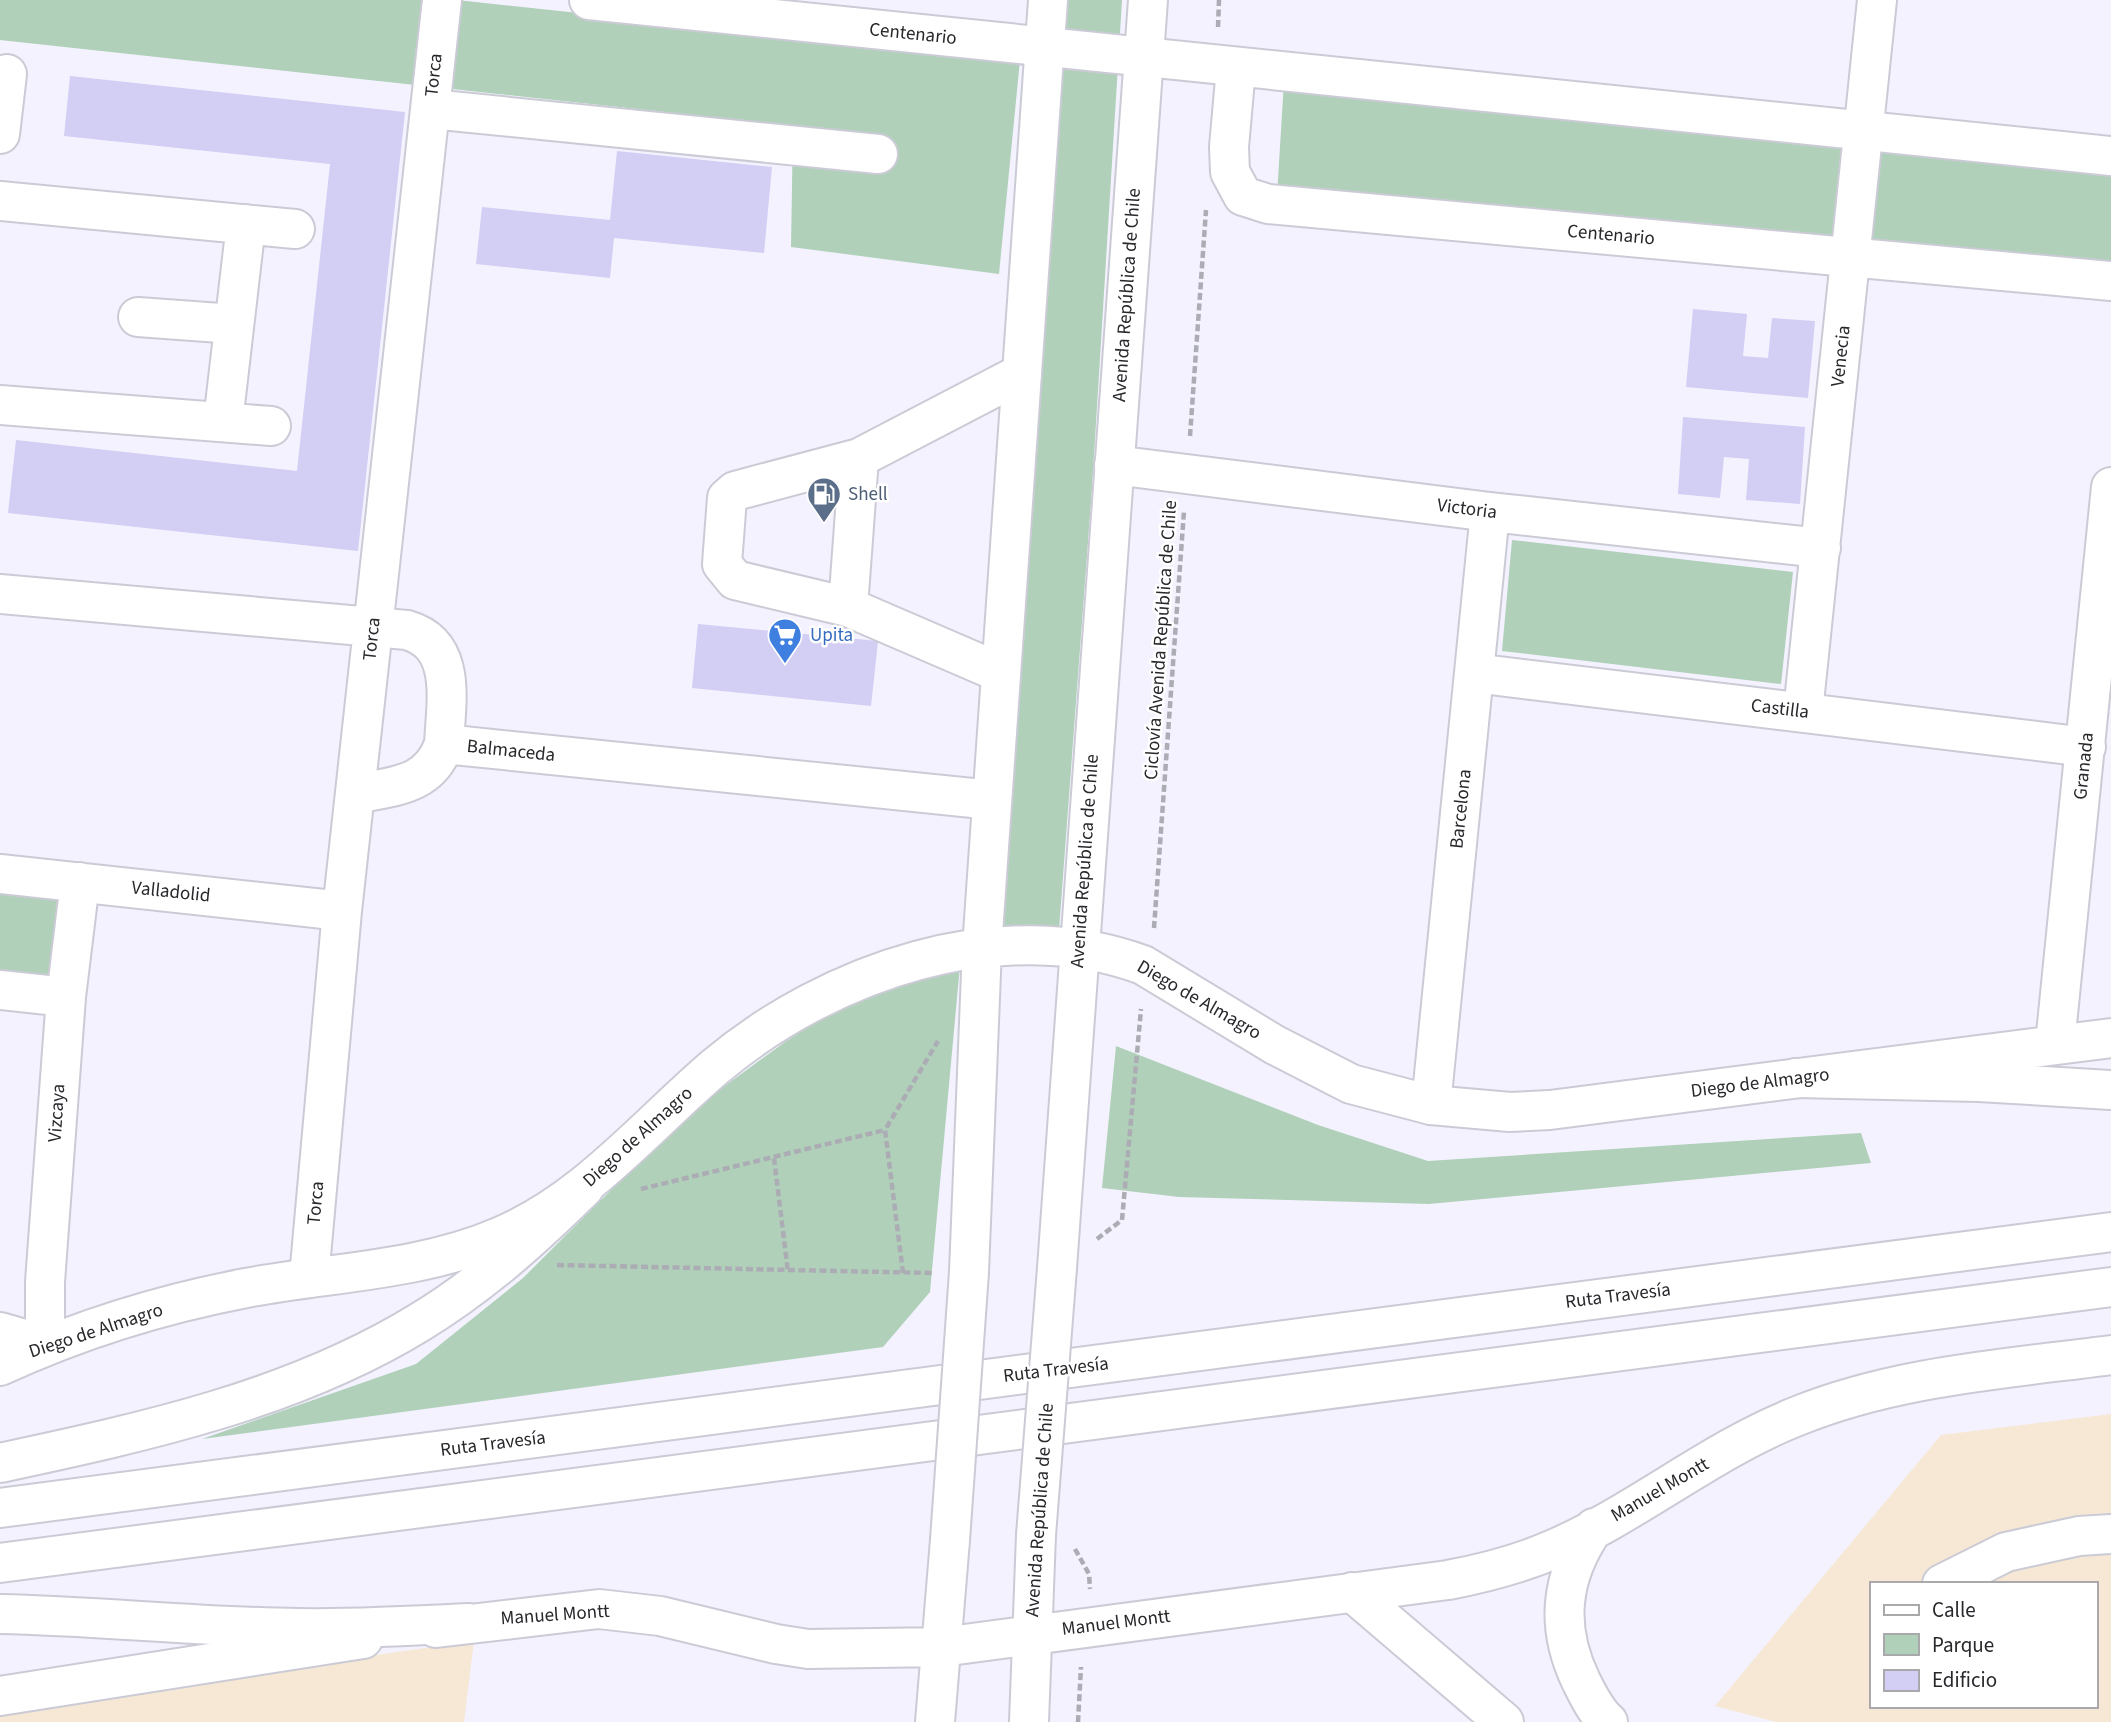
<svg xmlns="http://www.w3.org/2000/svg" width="2111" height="1722" font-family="'Source Sans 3',sans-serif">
  <rect width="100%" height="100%" fill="#f3f2fe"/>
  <path fill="#f6e8d4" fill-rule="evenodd" d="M 2111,1414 L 2111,1722 L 1776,1722 L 1715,1706 L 1941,1435 ZM 1871,1584 L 2095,1584 L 2095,1706 L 1871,1706 Z
    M 474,1641 L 464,1722 L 0,1722 L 0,1709 Z"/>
  <path fill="#b0d0b9" d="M 0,0 L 457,0 L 1020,60 L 999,274 L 791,247 L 793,126 L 0,40 Z
    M 1065,0 L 1122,0 L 1092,488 L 1059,930 L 997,928 Z
    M 1284,81 L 2111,164 L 2111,273 L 1277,196 Z
    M 1512,540 L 1793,572 L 1781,684 L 1502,651 Z
    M 0,880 L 65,889 L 52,984 L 0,979 Z
    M 960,965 L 930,1292 L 883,1347 L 202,1439 L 416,1364 L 523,1278 L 689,1112 L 785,1042 L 880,980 Z
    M 1116,1046 L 1318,1125 L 1428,1161 L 1861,1133 L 1871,1163 L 1429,1204 L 1179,1197 L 1102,1188 Z"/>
  <path fill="#d2cef4" d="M 70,76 L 405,112 L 358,551 L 8,513 L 16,440 L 297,471 L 330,164 L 64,136 Z
    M 617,151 L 772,167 L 764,253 L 614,238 L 610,278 L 476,264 L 482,207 L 610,220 Z
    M 1693,309 L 1747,314 L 1743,356 L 1768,358 L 1772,318 L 1815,321 L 1808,398 L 1686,387 Z
    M 1683,417 L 1805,427 L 1800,504 L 1746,500 L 1749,459 L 1724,457 L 1720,498 L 1678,494 Z
    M 698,624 L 878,641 L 871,706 L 692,688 Z"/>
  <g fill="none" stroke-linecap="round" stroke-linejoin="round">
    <g stroke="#cbcbd6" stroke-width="42">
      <path id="minor" d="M 589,0 L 2111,156
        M 1236,68 L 1229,147 L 1230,172 L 1243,196 L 1268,204 L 2111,281
        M 431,109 L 878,154
        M 0,134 L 7,74
        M 0,201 L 295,229
        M 138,317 L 234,324
        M 0,405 L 271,426
        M 223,422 L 246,224
        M 1114,465 L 1490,512 L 1821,548
        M 0,594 L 407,630 C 458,645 446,701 444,744 L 992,800
        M 848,607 L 735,580 L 722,564 L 727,498 L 735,491 L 859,458
        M 1001,673 L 848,607 L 859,458 L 1022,373
        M 1474,673 L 2086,747
        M 1803,712 L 1877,0
        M 355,794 C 394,786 430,786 444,744
        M 0,874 L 342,911
        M 0,990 L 66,997
        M 2055,1044 L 2111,487
        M 1431,1105 L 1490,512
        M 309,1278 L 342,911 L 442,0
        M 0,1332 L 45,1345 L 45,1282 L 66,997 L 80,882
        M 1942,1584 L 2006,1552 L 2079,1536 L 2111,1534"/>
    </g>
    <g stroke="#cbcbd6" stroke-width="42">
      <path id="major" d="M 1057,1268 L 1148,0
        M 969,1272 L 982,948 L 1048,0
        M 0,1366 C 78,1330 162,1304 246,1288 C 330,1272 419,1271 499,1237 C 585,1201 645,1127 715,1067 C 828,972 1000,912 1143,965 L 1275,1045 L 1351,1084 L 1431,1105 L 1510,1112 L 1550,1110 L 2111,1038
        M 1594,1528 C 1560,1577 1555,1627 1581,1681 C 1588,1695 1596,1712 1608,1722
        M 1352,1592 L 1504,1722
        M 436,1628 L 599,1609 L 660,1616 L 776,1644 L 808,1649 L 942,1647 L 1448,1580 C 1485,1573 1520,1564 1554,1549 C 1638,1512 1710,1451 1795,1417 C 1895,1376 2005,1369 2111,1355
        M 0,1696 L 363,1639
        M 935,1722 L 950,1540
        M 1029,1722 L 1036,1535"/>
    </g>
    <g stroke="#cbcbd6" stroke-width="42">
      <path id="highway" d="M 1796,1078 L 1979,1082 L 2111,1090
        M 0,1463 C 144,1432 293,1400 420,1322 C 481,1285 533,1238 584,1188
        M 0,1508 L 2111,1232
        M 0,1563 L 2111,1287
        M 0,1614 C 99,1616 198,1627 298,1628 C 354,1629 411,1626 468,1623"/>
    </g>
    <path stroke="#acacb5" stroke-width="4.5" stroke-dasharray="7 3.5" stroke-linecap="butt" d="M 1218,27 L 1219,0
      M 1190,436 L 1206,210
      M 1154,928 L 1184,511
      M 774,1158 L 788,1272
      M 641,1189 L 885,1130
      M 1097,1239 L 1122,1220 L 1141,1009
      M 557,1265 L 933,1273
      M 903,1273 L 885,1130 L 938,1041
      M 1075,1549 L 1089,1574 L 1090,1589
      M 1078,1722 L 1081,1667"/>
    <use href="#minor" stroke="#fff" stroke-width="38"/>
    <use href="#major" stroke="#fff" stroke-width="38"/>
    <use href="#highway" stroke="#fff" stroke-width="38"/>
    <g stroke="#cbcbd6" stroke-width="42" stroke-linecap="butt">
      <path id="major-bridge" d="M 1036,1535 L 1057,1268
        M 950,1540 L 969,1272"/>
    </g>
    <use href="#major-bridge" stroke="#fff" stroke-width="38"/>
  </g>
  <defs>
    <g id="fuel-pin" transform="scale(1.75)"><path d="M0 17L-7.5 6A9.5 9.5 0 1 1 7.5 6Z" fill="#5c6f8a" stroke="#fff"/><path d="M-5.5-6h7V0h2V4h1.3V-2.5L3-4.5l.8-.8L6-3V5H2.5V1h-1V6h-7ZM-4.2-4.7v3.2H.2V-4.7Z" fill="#fff"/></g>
    <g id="supermarket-pin" transform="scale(1.75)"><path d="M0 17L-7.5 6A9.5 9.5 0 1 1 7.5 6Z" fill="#3f7fe0" stroke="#fff"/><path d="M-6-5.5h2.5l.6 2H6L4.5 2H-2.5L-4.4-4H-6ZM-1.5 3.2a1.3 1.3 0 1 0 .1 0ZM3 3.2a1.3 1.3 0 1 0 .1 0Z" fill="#fff"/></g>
  </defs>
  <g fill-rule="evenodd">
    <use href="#fuel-pin" x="824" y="494"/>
    <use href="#supermarket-pin" x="785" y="635"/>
  </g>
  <g text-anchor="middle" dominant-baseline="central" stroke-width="5" stroke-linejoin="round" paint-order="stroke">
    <g font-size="19" fill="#28282c" stroke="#fff">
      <text transform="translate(913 34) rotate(6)">Centenario</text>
      <text transform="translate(434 75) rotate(-84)">Torca</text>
      <text transform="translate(1611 235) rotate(5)">Centenario</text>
      <text transform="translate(1127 295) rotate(-86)">Avenida República de Chile</text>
      <text transform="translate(1841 356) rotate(-84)">Venecia</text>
      <text transform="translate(1467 509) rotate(7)">Victoria</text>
      <text transform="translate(372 639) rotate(-84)">Torca</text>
      <text transform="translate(1161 640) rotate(-86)">Ciclovía Avenida República de Chile</text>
      <text transform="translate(1780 709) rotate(7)">Castilla</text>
      <text transform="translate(511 751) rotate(6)">Balmaceda</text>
      <text transform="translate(2084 766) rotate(-84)">Granada</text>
      <text transform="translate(1461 809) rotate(-84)">Barcelona</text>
      <text transform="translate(1085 861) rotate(-86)">Avenida República de Chile</text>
      <text transform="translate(171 892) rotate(6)">Valladolid</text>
      <text transform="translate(1199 1000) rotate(30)">Diego de Almagro</text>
      <text transform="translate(1760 1083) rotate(-7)">Diego de Almagro</text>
      <text transform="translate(57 1113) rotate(-86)">Vizcaya</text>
      <text transform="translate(638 1137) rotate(-42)">Diego de Almagro</text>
      <text transform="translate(316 1203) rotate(-85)">Torca</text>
      <text transform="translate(1618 1296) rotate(-7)">Ruta Travesía</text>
      <text transform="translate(96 1331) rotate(-18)">Diego de Almagro</text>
      <text transform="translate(1056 1370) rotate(-7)">Ruta Travesía</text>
      <text transform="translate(493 1444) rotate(-7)">Ruta Travesía</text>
      <text transform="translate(1660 1490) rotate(-30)">Manuel Montt</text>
      <text transform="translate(1040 1510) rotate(-86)">Avenida República de Chile</text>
      <text transform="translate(555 1615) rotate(-4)">Manuel Montt</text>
      <text transform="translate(1116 1623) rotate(-7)">Manuel Montt</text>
    </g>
    <g font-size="19" fill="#4e5e75" stroke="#fff" text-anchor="start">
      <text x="848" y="494">Shell</text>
    </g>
    <g font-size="19" fill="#366cbe" stroke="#fff" text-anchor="start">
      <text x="810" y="635">Upita</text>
    </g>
  </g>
  <rect x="1870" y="1582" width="228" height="126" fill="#ffffff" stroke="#a9a9ab" stroke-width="2"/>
  <rect x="1884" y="1605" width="35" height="10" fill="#ffffff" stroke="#a9a9ab" stroke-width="2"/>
  <text x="1932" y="1617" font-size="21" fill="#28282c">Calle</text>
  <rect x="1884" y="1634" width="35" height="21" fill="#b0d0b9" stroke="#a9a9ab" stroke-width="2"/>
  <text x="1932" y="1652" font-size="21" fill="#28282c">Parque</text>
  <rect x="1884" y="1670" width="35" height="21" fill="#d2cef4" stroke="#a9a9ab" stroke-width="2"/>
  <text x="1932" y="1687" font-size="21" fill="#28282c">Edificio</text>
</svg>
